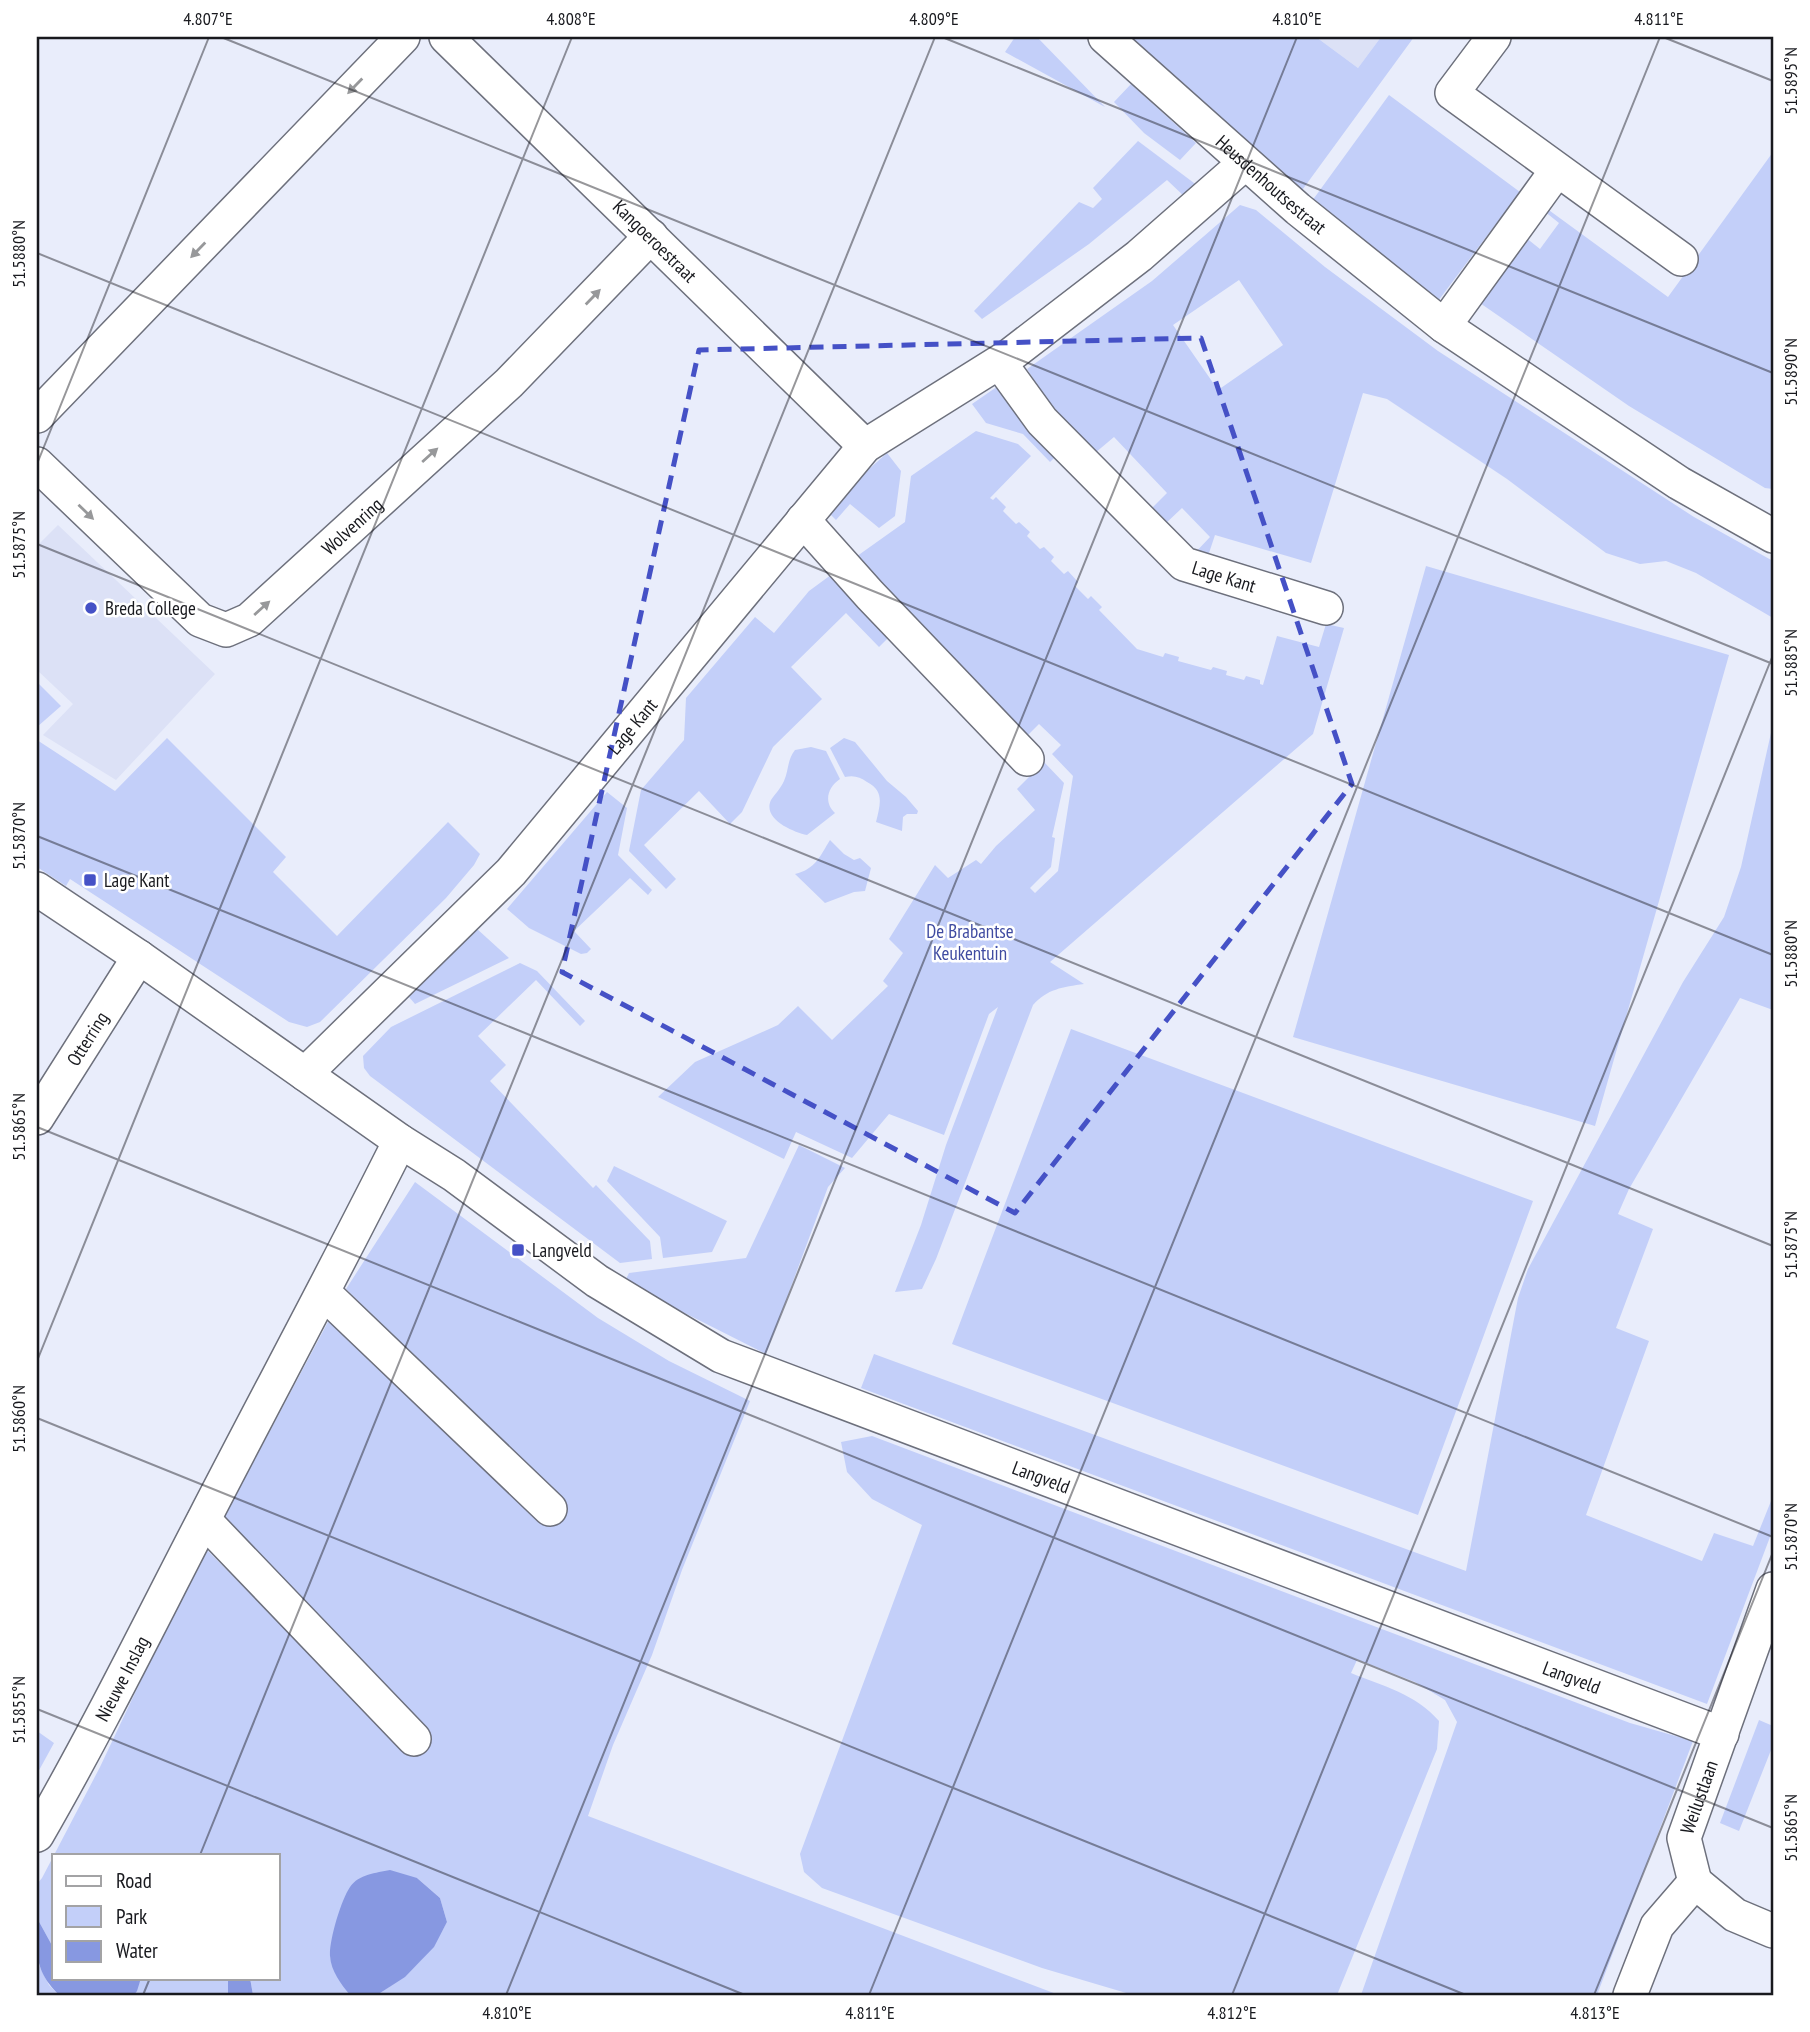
<svg xmlns="http://www.w3.org/2000/svg" width="1810" height="2032" font-family="'PT Sans Narrow',sans-serif">
  <rect width="100%" height="100%" fill="#e9edfb"/>
  <path fill="#dce1f6" d="M 1316,37 L 1381,37 L 1358,68 Z
    M 58,525 L 215,674 L 116,780 L 43,735 L 73,704 L 37,670 L 37,546 Z"/>
  <path fill="#c3cff9" fill-rule="evenodd" d="M 1015,37 L 1037,37 L 1105,107 L 1005,52 Z
    M 1128,37 L 1316,37 L 1358,68 L 1381,37 L 1414,37 L 1300,193 Z
    M 1131,84 L 1196,143 L 1180,160 L 1144,133 L 1114,102 Z
    M 1389,95 L 1520,192 L 1438,301 L 1312,201 Z
    M 1138,141 L 1198,186 L 1186,198 L 1167,180 L 1089,244 L 982,319 L 974,311 L 1079,202 L 1093,208 L 1102,199 L 1093,188 Z
    M 1773,152 L 1773,489 L 1765,488 L 1629,406 L 1477,301 L 1525,237 L 1540,249 L 1559,223 L 1544,211 L 1546,208 L 1668,297 Z
    M 1240,205 L 1256,210 L 1325,267 L 1438,351 L 1694,517 L 1773,561 L 1773,618 L 1696,573 L 1666,561 L 1640,564 L 1606,553 L 1507,479 L 1387,399 L 1363,393 L 1311,563 L 1215,535 L 1207,559 L 1193,555 L 1210,537 L 1182,508 L 1164,525 L 1150,510 L 1167,493 L 1114,437 L 1095,453 L 1054,411 L 1027,369 L 1152,281 ZM 1239,280 L 1283,345 L 1218,390 L 1173,325 Z
    M 1001,384 L 1056,456 L 1050,462 L 1023,434 L 986,423 L 972,404 Z
    M 976,431 L 1018,444 L 1031,456 L 990,498 L 993,500 L 996,497 L 1006,507 L 1003,511 L 1016,524 L 1019,522 L 1030,532 L 1027,536 L 1040,549 L 1044,547 L 1054,557 L 1051,561 L 1064,574 L 1068,571 L 1078,582 L 1075,586 L 1088,599 L 1091,596 L 1102,607 L 1099,610 L 1137,649 L 1163,657 L 1165,653 L 1179,657 L 1178,661 L 1211,670 L 1213,667 L 1227,671 L 1226,675 L 1244,680 L 1246,676 L 1260,680 L 1260,684 L 1263,685 L 1277,636 L 1319,647 L 1326,624 L 1344,628 L 1313,734 L 1050,962 L 1084,984 C 1063,987 1047,989 1033,1005 L 936,1259 L 922,1289 L 895,1292 L 921,1225 L 946,1145 L 998,1007 L 989,1014 L 944,1135 L 889,1114 L 852,1158 L 796,1132 L 784,1159 L 658,1097 L 695,1062 L 778,1025 L 798,1006 L 832,1040 L 888,986 L 883,981 L 903,953 L 889,939 L 935,865 L 948,878 L 976,860 L 981,864 L 996,846 L 1035,810 L 1017,789 L 1044,762 L 1064,783 L 1052,837 L 1055,838 L 1051,867 L 1030,888 L 1035,893 L 1058,871 L 1073,776 L 1052,754 L 1061,745 L 1039,724 L 1022,741 L 853,559 L 905,522 L 911,476 Z
    M 887,453 L 901,471 L 895,516 L 879,528 L 850,504 L 836,520 L 829,513 L 868,470 Z
    M 1426,566 L 1729,655 L 1595,1126 L 1293,1037 Z
    M 839,569 L 893,633 L 879,647 L 846,613 L 791,667 L 822,699 L 773,747 L 742,812 L 730,824 L 699,791 L 644,845 L 676,879 L 666,889 L 629,851 L 641,790 L 684,740 L 686,698 L 755,617 L 774,633 L 809,591 Z
    M 37,682 L 61,706 L 37,727 L 37,681 Z
    M 1773,724 L 1773,1010 L 1740,998 L 1629,1189 L 1618,1214 L 1653,1229 L 1616,1328 L 1649,1341 L 1586,1515 L 1702,1561 L 1714,1533 L 1753,1546 L 1773,1496 L 1773,1529 L 1707,1704 L 861,1388 L 874,1354 L 1466,1571 L 1518,1298 L 1528,1269 L 1683,982 L 1724,917 L 1741,867 Z
    M 167,738 L 286,857 L 273,872 L 337,936 L 448,822 L 480,854 L 474,865 L 446,898 L 320,1022 L 307,1027 L 289,1022 L 70,879 L 66,886 L 37,867 L 37,740 L 115,791 Z
    M 844,738 L 855,742 L 887,781 L 906,797 L 918,811 L 917,814 L 907,814 L 903,817 L 902,831 L 876,822 C 880,805 885,791 867,782 C 860,777 854,775 845,777 L 830,748 Z
    M 811,747 L 826,751 L 840,779 C 828,787 823,802 835,813 L 807,835 C 793,832 762,819 771,800 C 775,794 781,788 784,781 C 789,770 787,760 795,750 Z
    M 607,792 L 627,808 L 618,855 L 652,890 L 648,895 L 630,878 L 574,931 L 591,949 L 587,953 L 581,954 L 529,928 L 507,909 Z
    M 830,840 L 844,854 L 854,860 L 860,858 L 871,868 L 865,891 L 854,892 L 825,903 L 795,874 C 816,869 820,856 830,840 Z
    M 476,928 L 509,958 L 415,1004 L 409,997 Z
    M 520,963 L 537,971 L 585,1021 L 580,1026 L 536,980 L 478,1036 L 506,1065 L 490,1081 L 593,1188 L 596,1185 L 650,1241 L 652,1259 L 620,1263 L 370,1076 L 364,1068 L 363,1056 L 391,1027 Z
    M 1071,1029 L 1533,1201 L 1418,1515 L 952,1344 Z
    M 799,1145 L 845,1168 L 828,1187 L 766,1354 L 651,1296 L 626,1279 L 629,1273 L 746,1258 Z
    M 614,1166 L 727,1221 L 712,1252 L 663,1258 L 660,1237 L 607,1181 Z
    M 415,1182 L 598,1318 L 669,1361 L 750,1401 L 682,1570 L 652,1655 L 613,1745 L 588,1816 L 1059,1995 L 377,1995 C 411,1973 428,1958 447,1922 L 440,1898 L 417,1878 L 330,1956 L 336,1974 L 350,1995 L 253,1995 L 250,1978 L 278,1978 L 278,1855 L 54,1855 L 54,1949 L 37,1918 L 37,1884 L 42,1878 L 100,1767 L 204,1547 L 405,1748 L 429,1733 L 220,1525 L 329,1320 L 541,1520 L 566,1504 L 346,1289 Z
    M 872,1436 L 1630,1723 L 1693,1741 L 1597,1995 L 1361,1995 L 1457,1722 L 1445,1700 L 1415,1682 L 1316,1643 L 1357,1660 L 1351,1673 C 1383,1686 1416,1694 1439,1721 L 1437,1749 L 1337,1995 L 1133,1995 L 1042,1968 L 822,1888 L 804,1872 L 800,1854 L 922,1525 L 872,1499 L 847,1472 L 841,1442 Z
    M 1759,1720 L 1773,1726 L 1773,1745 L 1739,1831 L 1720,1823 Z
    M 37,1731 L 54,1743 L 37,1774 Z
    M 37,1961 L 49,1985 L 59,1995 L 37,1995 Z
    M 141,1978 L 228,1978 L 228,1995 L 134,1995 Z"/>
  <path fill="#8798e1" d="M 390,1870 L 417,1878 L 440,1898 L 447,1922 L 434,1947 L 405,1977 L 377,1995 L 350,1995 C 341,1984 331,1971 330,1956 C 329,1941 341,1900 350,1887 C 359,1874 376,1873 390,1870 Z
    M 37,1918 L 54,1949 L 54,1978 L 141,1978 L 137,1991 L 134,1995 L 59,1995 C 33,1969 37,1952 37,1918 Z
    M 228,1978 L 250,1978 L 253,1995 L 228,1995 Z"/>
  <g fill="none" stroke-linecap="round" stroke-linejoin="round">
    <g stroke="#6d707c" stroke-width="36">
      <g id="street">
        <path id="s1" d="M 446,37 L 865,446"/>
        <path id="s2" d="M 1105,37 L 1298,209 L 1444,326 L 1679,483 L 1773,536"/>
        <path d="M 1494,37 L 1452,93 L 1681,259"/>
        <path d="M 1444,326 L 1557,170"/>
        <path id="s3" d="M 1000,363 L 1042,421 L 1184,564 L 1326,608"/>
        <path d="M 37,416 L 403,37"/>
        <path id="s4" d="M 37,464 L 200,620 L 226,630 L 249,620 L 509,383 L 651,236"/>
        <path d="M 803,520 L 870,595 L 1027,759"/>
        <path id="s5" d="M 37,889 L 139,957 L 400,1141 L 454,1175 L 597,1281 L 721,1356 L 1722,1734"/>
        <path id="s6" d="M 305,1074 L 511,872 L 865,446 L 1009,356 L 1139,256 L 1245,163"/>
        <path id="s7" d="M 37,1118 L 139,957"/>
        <path d="M 324,1293 L 550,1509"/>
        <path d="M 204,1520 L 414,1739"/>
        <path id="s8" d="M 37,1835 C 97,1731 150,1623 205,1517 C 270,1391 337,1267 400,1141"/>
        <path id="s9" d="M 1695,1882 L 1684,1838 L 1773,1589"/>
        <path d="M 1695,1882 L 1735,1915 L 1773,1931"/>
        <path d="M 1630,1995 L 1657,1926 L 1695,1882"/>
      </g>
    </g>
    <use href="#street" stroke="#fff" stroke-width="33"/>
  </g>
  <defs><path id="oneway-solid" d="M-6-.8H1V-3.2L6.5 0L1 3.2V.8H-6Z" transform="scale(1.75)"/></defs>
  <g fill="#97989a">
    <use href="#oneway-solid" transform="translate(355 86) rotate(134)"/>
    <use href="#oneway-solid" transform="translate(198 250) rotate(134)"/>
    <use href="#oneway-solid" transform="translate(593 297) rotate(-46)"/>
    <use href="#oneway-solid" transform="translate(430 455) rotate(-42)"/>
    <use href="#oneway-solid" transform="translate(86 512) rotate(44)"/>
    <use href="#oneway-solid" transform="translate(262 608) rotate(-42)"/>
  </g>
  <path fill="none" stroke="#4551c6" stroke-width="5" stroke-dasharray="14 9" stroke-linejoin="round" d="M 1201,338 L 1352,784 L 1015,1213 L 562,972 L 699,350 Z"/>
  <path fill="none" stroke="#18191e" stroke-width="2" stroke-opacity="0.45" d="M 221,37 L 1773,664M 942,37 L 1773,373M 1663,37 L 1773,81M 37,253 L 1773,955M 37,464 L 209,37M 37,544 L 1773,1246M 37,836 L 1773,1537M 37,1127 L 1773,1828M 37,1361 L 572,37M 37,1418 L 1466,1995M 37,1709 L 745,1995M 200,1855 L 935,37M 143,1995 L 150,1978M 506,1995 L 1297,37M 869,1995 L 1660,37M 1232,1995 L 1773,655M 1594,1995 L 1773,1552"/>
  <g fill="#4551c6" stroke="#fff" stroke-width="2.5">
    <circle cx="91" cy="608" r="7"/>
    <rect x="83" y="873" width="14" height="14" rx="3.5"/>
    <rect x="511" y="1243" width="14" height="14" rx="3.5"/>
  </g>
  <g text-anchor="middle" dominant-baseline="central" stroke-width="5" stroke-linejoin="round" paint-order="stroke">
    <g font-size="19" fill="#18191e" stroke="#fff">
      <text stroke="none"><textPath href="#s2" startOffset="222">Heusdenhoutsestraat</textPath></text>
      <text stroke="none"><textPath href="#s1" startOffset="292">Kangoeroestraat</textPath></text>
      <text stroke="none"><textPath href="#s4" startOffset="418">Wolvenring</textPath></text>
      <text stroke="none"><textPath href="#s3" startOffset="315">Lage Kant</textPath></text>
      <text stroke="none"><textPath href="#s6" startOffset="478">Lage Kant</textPath></text>
      <text stroke="none"><textPath href="#s7" startOffset="94">Otterring</textPath></text>
      <text stroke="none"><textPath href="#s5" startOffset="1171">Langveld</textPath></text>
      <text stroke="none"><textPath href="#s5" startOffset="1738">Langveld</textPath></text>
      <text stroke="none"><textPath href="#s8" startOffset="178">Nieuwe Inslag</textPath></text>
      <text stroke="none"><textPath href="#s9" startOffset="89">Weilustlaan</textPath></text>
    </g>
    <g font-size="19" fill="#18191e" stroke="#fff" text-anchor="start">
      <text x="105" y="608">Breda College</text>
      <text x="104" y="880">Lage Kant</text>
      <text x="532" y="1250">Langveld</text>
    </g>
    <g font-size="19" fill="#3f4ba1" stroke="#fff">
      <text x="970" y="931">De Brabantse<tspan x="970" dy="22">Keukentuin</tspan></text>
    </g>
  </g>
  <rect width="1810" height="2032" fill="none" stroke="#ffffff" stroke-width="77"/>
  <rect x="52" y="1854" width="228" height="126" fill="#ffffff" stroke="#a3a3a5" stroke-width="2"/>
  <rect x="66" y="1876" width="35" height="10" fill="#ffffff" stroke="#a3a3a5" stroke-width="2"/>
  <text x="116" y="1888" font-size="21" fill="#18191e">Road</text>
  <rect x="66" y="1906" width="35" height="21" fill="#c3cff9" stroke="#a3a3a5" stroke-width="2"/>
  <text x="116" y="1924" font-size="21" fill="#18191e">Park</text>
  <rect x="66" y="1941" width="35" height="21" fill="#8798e1" stroke="#a3a3a5" stroke-width="2"/>
  <text x="116" y="1958" font-size="21" fill="#18191e">Water</text>
  <rect x="38" y="38" width="1734" height="1956" fill="none" stroke="#18191e" stroke-width="2.5"/>
  <g font-size="18" text-anchor="middle" fill="#18191e">
    <text x="208" y="25">4.807°E</text>
    <text x="571" y="25">4.808°E</text>
    <text x="934" y="25">4.809°E</text>
    <text x="1297" y="25">4.810°E</text>
    <text x="1659" y="25">4.811°E</text>
    <text transform="translate(1791 81) rotate(-90)" y="6">51.5895°N</text>
    <text transform="translate(19 254) rotate(-90)" y="6">51.5880°N</text>
    <text transform="translate(1791 372) rotate(-90)" y="6">51.5890°N</text>
    <text transform="translate(19 545) rotate(-90)" y="6">51.5875°N</text>
    <text transform="translate(1791 663) rotate(-90)" y="6">51.5885°N</text>
    <text transform="translate(19 836) rotate(-90)" y="6">51.5870°N</text>
    <text transform="translate(1791 954) rotate(-90)" y="6">51.5880°N</text>
    <text transform="translate(19 1127) rotate(-90)" y="6">51.5865°N</text>
    <text transform="translate(1791 1245) rotate(-90)" y="6">51.5875°N</text>
    <text transform="translate(19 1419) rotate(-90)" y="6">51.5860°N</text>
    <text transform="translate(1791 1537) rotate(-90)" y="6">51.5870°N</text>
    <text transform="translate(19 1710) rotate(-90)" y="6">51.5855°N</text>
    <text transform="translate(1791 1828) rotate(-90)" y="6">51.5865°N</text>
    <text x="507" y="2019">4.810°E</text>
    <text x="870" y="2019">4.811°E</text>
    <text x="1232" y="2019">4.812°E</text>
    <text x="1595" y="2019">4.813°E</text>
  </g>
</svg>
